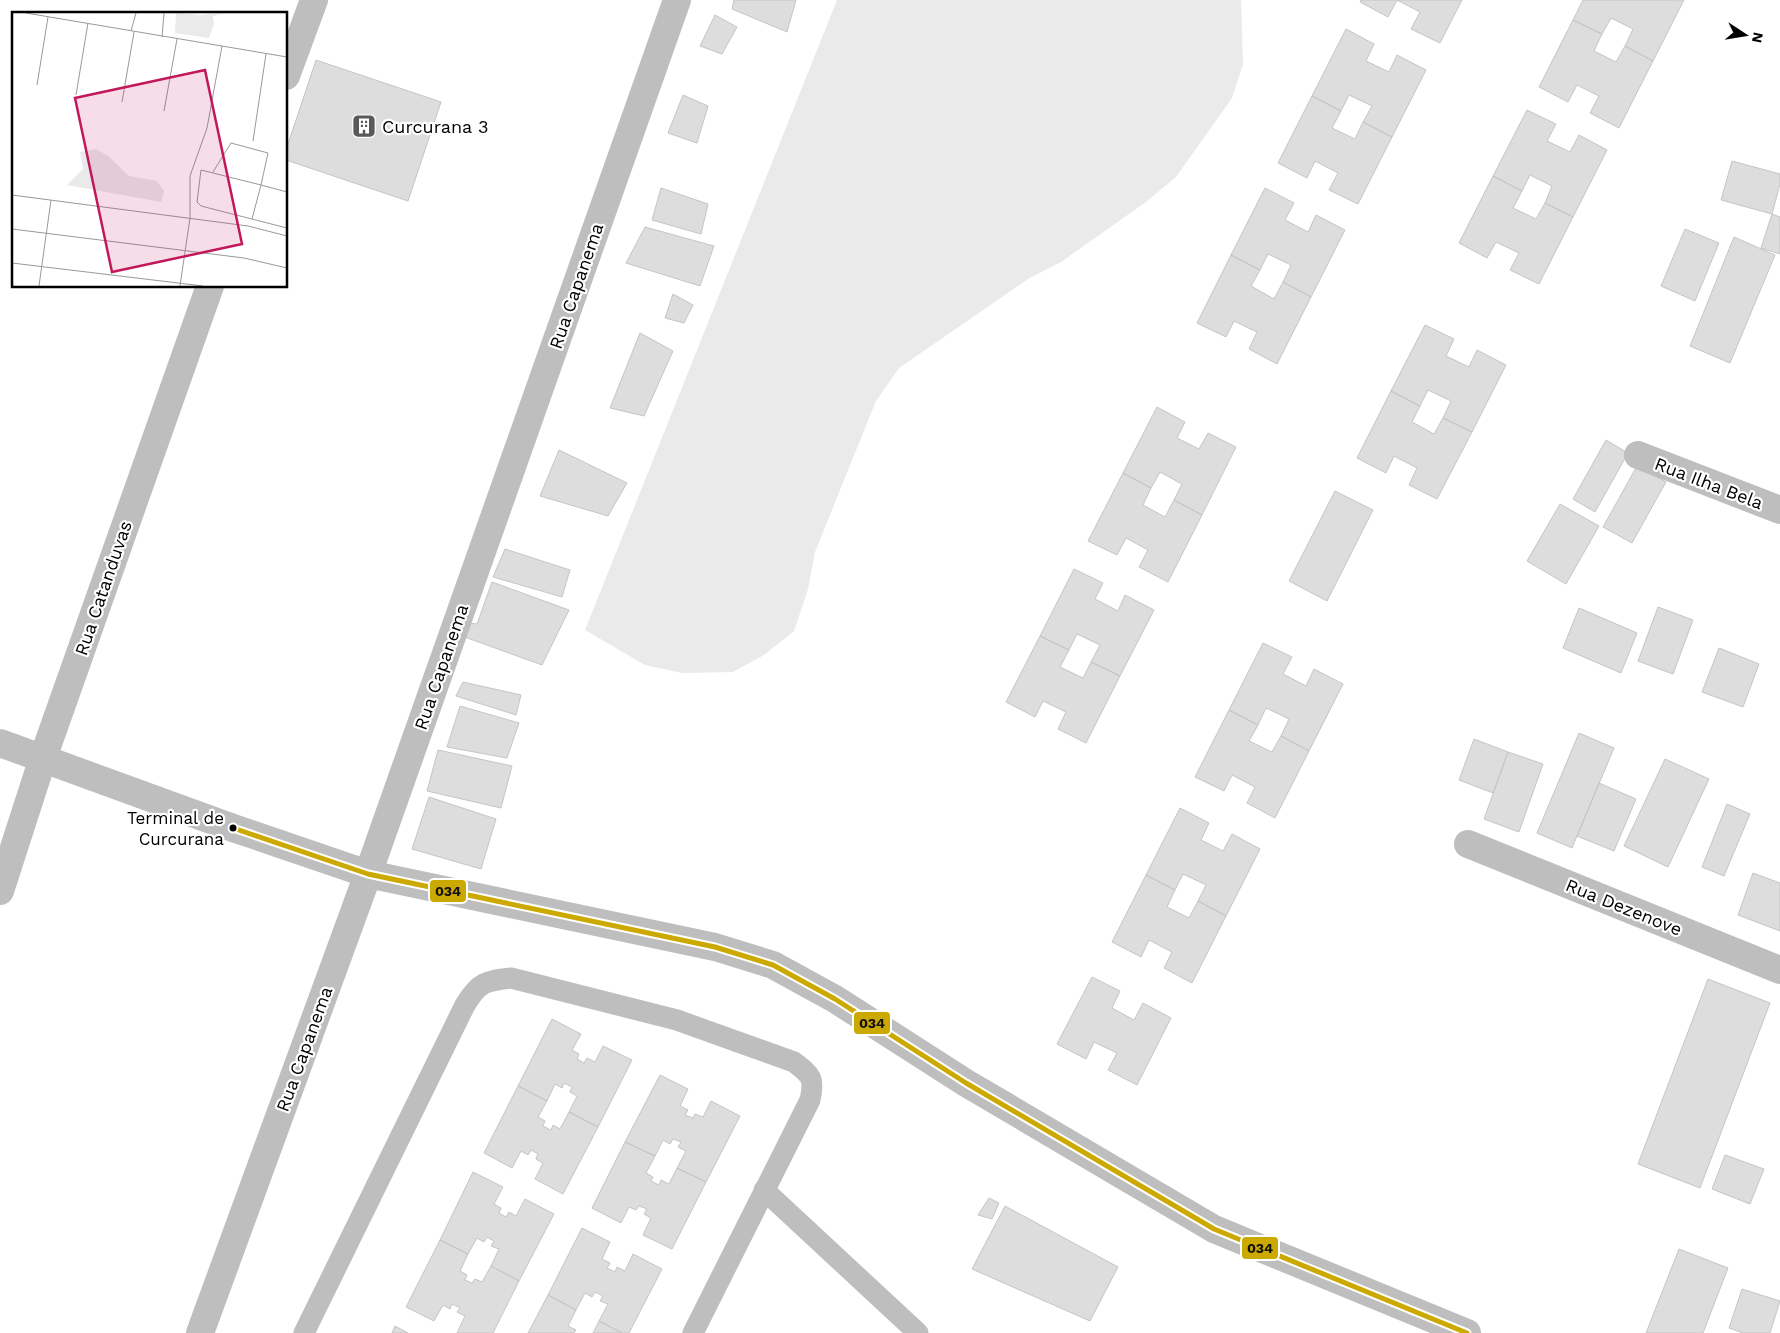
<svg xmlns="http://www.w3.org/2000/svg" width="1780" height="1333" font-family="'Work Sans',sans-serif">
  <rect width="100%" height="100%" fill="#fff"/>
  <path fill="#eaeaea" d="M 837,0 L 1241,0 L 1243,64 L 1232,98 L 1176,177 L 1146,202 L 1061,262 L 1028,279 L 899,368 L 876,401 L 815,552 L 808,589 L 794,631 L 764,655 L 733,672 L 682,673 L 645,665 L 585,630 Z"/>
  <path fill="#ddd" stroke="#c5c5c5" d="M 734,0 L 796,0 L 787,32 L 732,9 Z
    M 1361,0 L 1462,0 L 1440,43 L 1411,29 L 1420,12 L 1397,0 L 1388,17 L 1360,2 Z
    M 1583,0 L 1684,0 L 1653,61 L 1625,46 L 1633,29 L 1611,18 L 1602,34 L 1573,20 Z
    M 715,15 L 737,27 L 722,54 L 700,46 Z
    M 1573,20 L 1602,34 L 1594,51 L 1616,62 L 1625,46 L 1653,61 L 1619,128 L 1590,113 L 1599,96 L 1577,85 L 1568,102 L 1539,87 Z
    M 1346,29 L 1374,44 L 1366,61 L 1389,72 L 1397,55 L 1426,70 L 1392,137 L 1363,122 L 1372,106 L 1349,95 L 1341,111 L 1312,96 Z
    M 316,60 L 441,102 L 408,201 L 286,160 L 286,150 Z
    M 683,95 L 708,106 L 697,143 L 668,133 Z
    M 1312,96 L 1341,111 L 1332,128 L 1355,139 L 1363,122 L 1392,137 L 1358,204 L 1329,190 L 1338,173 L 1315,161 L 1307,178 L 1278,163 Z
    M 1527,110 L 1556,124 L 1547,141 L 1570,152 L 1579,135 L 1607,150 L 1573,217 L 1545,203 L 1552,186 L 1530,175 L 1522,191 L 1493,176 Z
    M 1732,161 L 1780,174 L 1780,184 L 1772,214 L 1721,200 Z
    M 1493,176 L 1522,191 L 1513,208 L 1536,219 L 1545,203 L 1573,217 L 1539,284 L 1510,270 L 1519,253 L 1496,242 L 1487,258 L 1459,243 Z
    M 661,188 L 708,204 L 701,234 L 652,220 Z
    M 1265,188 L 1294,203 L 1285,220 L 1308,232 L 1316,215 L 1345,230 L 1311,297 L 1283,282 L 1291,265 L 1268,254 L 1260,270 L 1231,255 Z
    M 1772,214 L 1780,217 L 1780,254 L 1761,248 Z
    M 645,227 L 714,246 L 700,286 L 626,263 Z
    M 1685,229 L 1719,243 L 1695,301 L 1661,286 Z
    M 1734,237 L 1775,255 L 1730,363 L 1690,346 Z
    M 1231,255 L 1260,270 L 1251,286 L 1274,299 L 1283,282 L 1311,297 L 1277,364 L 1249,349 L 1257,332 L 1234,321 L 1226,337 L 1197,323 Z
    M 673,294 L 693,305 L 684,323 L 665,318 Z
    M 1425,325 L 1454,339 L 1446,356 L 1469,367 L 1477,350 L 1506,365 L 1472,432 L 1443,418 L 1451,401 L 1428,390 L 1420,406 L 1391,391 Z
    M 640,333 L 673,351 L 644,416 L 610,408 Z
    M 1391,391 L 1420,406 L 1412,422 L 1434,434 L 1443,418 L 1472,432 L 1437,499 L 1409,485 L 1417,468 L 1394,456 L 1386,473 L 1357,458 Z
    M 1157,407 L 1185,422 L 1177,438 L 1199,449 L 1208,433 L 1236,447 L 1202,515 L 1174,500 L 1182,484 L 1160,472 L 1151,488 L 1123,473 Z
    M 1606,440 L 1628,453 L 1595,512 L 1573,499 Z
    M 559,450 L 627,483 L 608,516 L 540,496 Z
    M 1637,466 L 1666,482 L 1632,543 L 1603,527 Z
    M 1123,473 L 1151,488 L 1143,505 L 1165,517 L 1174,500 L 1202,515 L 1168,582 L 1139,567 L 1148,550 L 1126,538 L 1117,555 L 1088,541 Z
    M 1335,491 L 1373,510 L 1327,601 L 1289,581 Z
    M 1560,504 L 1599,526 L 1566,584 L 1527,561 Z
    M 505,549 L 570,570 L 562,597 L 493,577 Z
    M 1074,569 L 1103,583 L 1095,599 L 1118,611 L 1125,595 L 1154,610 L 1120,676 L 1091,662 L 1100,645 L 1077,634 L 1069,650 L 1040,636 Z
    M 492,582 L 569,610 L 542,665 L 462,636 L 468,623 L 477,624 Z
    M 1658,607 L 1693,620 L 1673,674 L 1638,661 Z
    M 1579,608 L 1637,633 L 1621,673 L 1563,648 Z
    M 1040,636 L 1069,650 L 1060,667 L 1083,678 L 1091,662 L 1120,676 L 1086,743 L 1058,729 L 1066,712 L 1043,701 L 1035,717 L 1006,702 Z
    M 1263,643 L 1292,657 L 1283,674 L 1306,686 L 1314,669 L 1343,684 L 1309,751 L 1281,736 L 1289,719 L 1266,708 L 1258,725 L 1229,710 Z
    M 1719,648 L 1759,664 L 1743,707 L 1702,692 Z
    M 463,682 L 521,695 L 516,715 L 456,696 Z
    M 460,706 L 519,723 L 507,758 L 447,747 Z
    M 1229,710 L 1258,725 L 1249,741 L 1272,752 L 1281,736 L 1309,751 L 1275,818 L 1247,803 L 1255,787 L 1232,775 L 1224,791 L 1195,777 Z
    M 1579,733 L 1614,748 L 1572,848 L 1537,833 Z
    M 1474,739 L 1508,752 L 1493,793 L 1459,780 Z
    M 438,750 L 512,766 L 501,808 L 427,791 Z
    M 1508,752 L 1543,764 L 1519,832 L 1484,819 Z
    M 1665,759 L 1709,779 L 1668,867 L 1624,846 Z
    M 1599,783 L 1636,799 L 1614,851 L 1577,836 Z
    M 429,797 L 496,819 L 481,869 L 412,849 Z
    M 1727,804 L 1750,814 L 1724,876 L 1702,867 Z
    M 1180,808 L 1209,823 L 1201,840 L 1223,851 L 1232,834 L 1260,849 L 1226,916 L 1198,901 L 1206,885 L 1183,874 L 1175,890 L 1146,875 Z
    M 1753,873 L 1780,883 L 1780,931 L 1738,915 Z
    M 1146,875 L 1175,890 L 1167,907 L 1189,918 L 1198,901 L 1226,916 L 1192,983 L 1164,968 L 1172,952 L 1149,940 L 1141,957 L 1112,942 Z
    M 1092,977 L 1120,991 L 1112,1008 L 1134,1020 L 1143,1003 L 1171,1018 L 1137,1085 L 1108,1070 L 1117,1053 L 1094,1042 L 1086,1059 L 1057,1044 Z
    M 1708,979 L 1770,1003 L 1700,1188 L 1638,1164 Z
    M 552,1019 L 581,1034 L 572,1050 L 579,1054 L 577,1059 L 584,1063 L 587,1058 L 595,1062 L 603,1046 L 632,1060 L 598,1127 L 569,1112 L 577,1096 L 570,1092 L 572,1087 L 564,1083 L 562,1088 L 555,1084 L 547,1101 L 518,1086 Z
    M 660,1075 L 688,1089 L 680,1106 L 688,1110 L 685,1115 L 693,1118 L 695,1114 L 703,1117 L 711,1101 L 740,1116 L 706,1182 L 677,1168 L 686,1151 L 678,1147 L 681,1142 L 673,1139 L 670,1144 L 663,1140 L 655,1156 L 625,1142 Z
    M 518,1086 L 547,1101 L 538,1117 L 545,1121 L 543,1126 L 551,1130 L 553,1125 L 560,1129 L 569,1112 L 598,1127 L 563,1194 L 535,1179 L 543,1163 L 536,1159 L 538,1154 L 531,1150 L 528,1155 L 521,1151 L 512,1168 L 484,1153 Z
    M 625,1142 L 655,1156 L 646,1173 L 653,1177 L 651,1181 L 659,1185 L 661,1180 L 669,1184 L 677,1168 L 706,1182 L 672,1249 L 643,1235 L 651,1218 L 644,1214 L 647,1209 L 639,1206 L 636,1210 L 629,1207 L 621,1223 L 592,1208 Z
    M 1725,1155 L 1764,1169 L 1750,1204 L 1712,1189 Z
    M 473,1172 L 503,1187 L 494,1204 L 501,1208 L 499,1213 L 506,1217 L 509,1212 L 516,1216 L 525,1199 L 554,1214 L 519,1281 L 491,1266 L 499,1249 L 491,1246 L 494,1241 L 487,1237 L 484,1242 L 477,1238 L 468,1254 L 440,1240 Z
    M 989,1198 L 999,1203 L 992,1219 L 978,1215 Z
    M 1005,1206 L 1118,1267 L 1090,1321 L 972,1269 Z
    M 582,1228 L 610,1242 L 602,1259 L 610,1263 L 607,1268 L 615,1272 L 617,1267 L 625,1271 L 633,1254 L 662,1269 L 629,1333 L 622,1333 L 599,1321 L 608,1304 L 600,1301 L 603,1296 L 595,1292 L 592,1297 L 585,1293 L 576,1310 L 548,1295 Z
    M 440,1240 L 468,1254 L 460,1271 L 467,1275 L 465,1280 L 472,1283 L 475,1279 L 482,1282 L 491,1266 L 519,1281 L 493,1333 L 457,1333 L 465,1316 L 457,1312 L 460,1308 L 452,1304 L 450,1309 L 443,1305 L 434,1321 L 406,1307 Z
    M 1679,1249 L 1728,1268 L 1703,1333 L 1646,1333 Z
    M 1742,1289 L 1780,1301 L 1770,1333 L 1743,1333 L 1729,1328 Z
    M 548,1295 L 576,1310 L 568,1326 L 576,1330 L 574,1333 L 528,1333 Z
    M 599,1321 L 622,1333 L 593,1333 Z
    M 395,1326 L 408,1333 L 392,1333 Z"/>
  <g fill="none" stroke-linecap="round" stroke-linejoin="round">
    <path stroke="#bebebe" stroke-width="21" d="M 764,1190 L 918,1333
      M 304,1333 L 465,1005 C 479,982 485,981 511,978 L 677,1020 L 794,1062 C 811,1075 815,1078 810,1100 L 693,1333"/>
    <path stroke="#bebebe" stroke-width="28" d="M 286,76 L 314,0
      M 1638,455 L 1780,510
      M 1468,844 L 1780,970
      M 0,891 L 43,758 L 210,286
      M 200,1333 L 368,874 L 677,0"/>
    <path stroke="#bebebe" stroke-width="28" d="M 0,743 L 233,828 L 368,874 L 715,947 L 773,965 L 835,999 L 966,1083 L 1214,1229 L 1467,1333"/>
    <g stroke="#fff" stroke-width="9">
      <path id="bus-1" d="M 233,828 L 368,874 L 715,947 L 773,965 L 835,999 L 966,1083 L 1214,1229 L 1467,1333"/>
    </g>
    <use href="#bus-1" stroke="#cca900" stroke-width="5"/>
  </g>
  <defs>
    <g id="building-square" transform="scale(1.25)"><rect x="-9" y="-9" width="18" height="18" rx="4" fill="#595959" stroke="#fff"/><path d="M-4-6H4V6H1V3H-1V6H-4ZM-2.5-4.3h1.7v1.8h-1.7ZM.8-4.3h1.7v1.8H.8ZM-2.5-1h1.7V.8h-1.7ZM.8-1h1.7V.8H.8Z" fill="#fff"/></g>
  </defs>
  <g fill-rule="evenodd">
    <use href="#building-square" x="364" y="126"/>
  </g>
  <circle fill="#000" stroke="#fff" stroke-width="2" cx="233" cy="828" r="4.5"/>
  <g text-anchor="middle" dominant-baseline="central" stroke-width="4.5" stroke-linejoin="round" paint-order="stroke">
    <g font-size="17" fill="#000" stroke="#fff" text-anchor="end">
      <text x="224" y="818">Terminal de<tspan x="224" dy="21">Curcurana</tspan></text>
    </g>
    <g font-size="18" fill="#000" stroke="#fff" text-anchor="start">
      <text x="382" y="126">Curcurana 3</text>
    </g>
    <g font-size="18" fill="#000" stroke="#fff">
      <text transform="translate(576 286) rotate(-71)">Rua Capanema</text>
      <text transform="translate(1709 483) rotate(21)">Rua Ilha Bela</text>
      <text transform="translate(103 588) rotate(-71)">Rua Catanduvas</text>
      <text transform="translate(441 667) rotate(-71)">Rua Capanema</text>
      <text transform="translate(1624 907) rotate(22)">Rua Dezenove</text>
      <text transform="translate(304 1049) rotate(-70)">Rua Capanema</text>
    </g>
  </g>
  <g transform="translate(12 12)">
    <rect width="275" height="275" fill="#fff"/>
    <path d="M 164,1 L 188,3 L 213,1 L 201,4 L 202,12 L 197,26 L 163,21 ZM 84,137 L 96,144 L 117,164 L 145,169 L 152,179 L 149,190 L 55,173 L 71,157 L 68,140 Z" fill="#eaeaea"/>
    <path fill="none" stroke="#999" stroke-width="1" d="M 14,1 L 275,45M 119,19 L 124,1M 150,25 L 152,1M 25,73 L 36,5M 64,83 L 76,11M 110,90 L 122,20M 152,99 L 165,27M 241,129 L 254,42M 201,160 L 219,131 L 256,141 L 249,173 L 189,158 L 185,190 L 189,194 L 275,216M 0,183 L 236,214 L 275,224M 240,207 L 249,173 L 275,180M 0,217 L 232,246 L 275,256M 0,251 L 191,274M 27,274 L 39,188M 168,274 L 178,206 L 178,164 L 195,116 L 210,34"/>
    <path fill="#c2185b" fill-opacity="0.15" stroke="#c2185b" stroke-width="2.5" d="M 193,58 L 230,232 L 100,260 L 63,86 Z"/>
    <rect width="275" height="275" fill="none" stroke="#000" stroke-width="2.5"/>
  </g>
  <g stroke="#fff" stroke-width="2">
    <rect x="429" y="879" width="38" height="24" rx="5" fill="#cca900"/>
    <rect x="853" y="1011" width="38" height="24" rx="5" fill="#cca900"/>
    <rect x="1241" y="1236" width="38" height="24" rx="5" fill="#cca900"/>
  </g>
  <g font-size="14" text-anchor="middle" font-weight="bold" fill="#111">
    <text x="448" y="896">034</text>
    <text x="872" y="1028">034</text>
    <text x="1260" y="1253">034</text>
  </g>
  <g transform="translate(1745 35) rotate(102)" stroke="#ffffff" stroke-width="4" paint-order="stroke">
  <path d="M0-4L9 19L0 12L-9 19Z" fill="#000000"/>
  <text y="-8" font-size="14" font-weight="bold" text-anchor="middle" fill="#000000">N</text>
  </g>
</svg>
